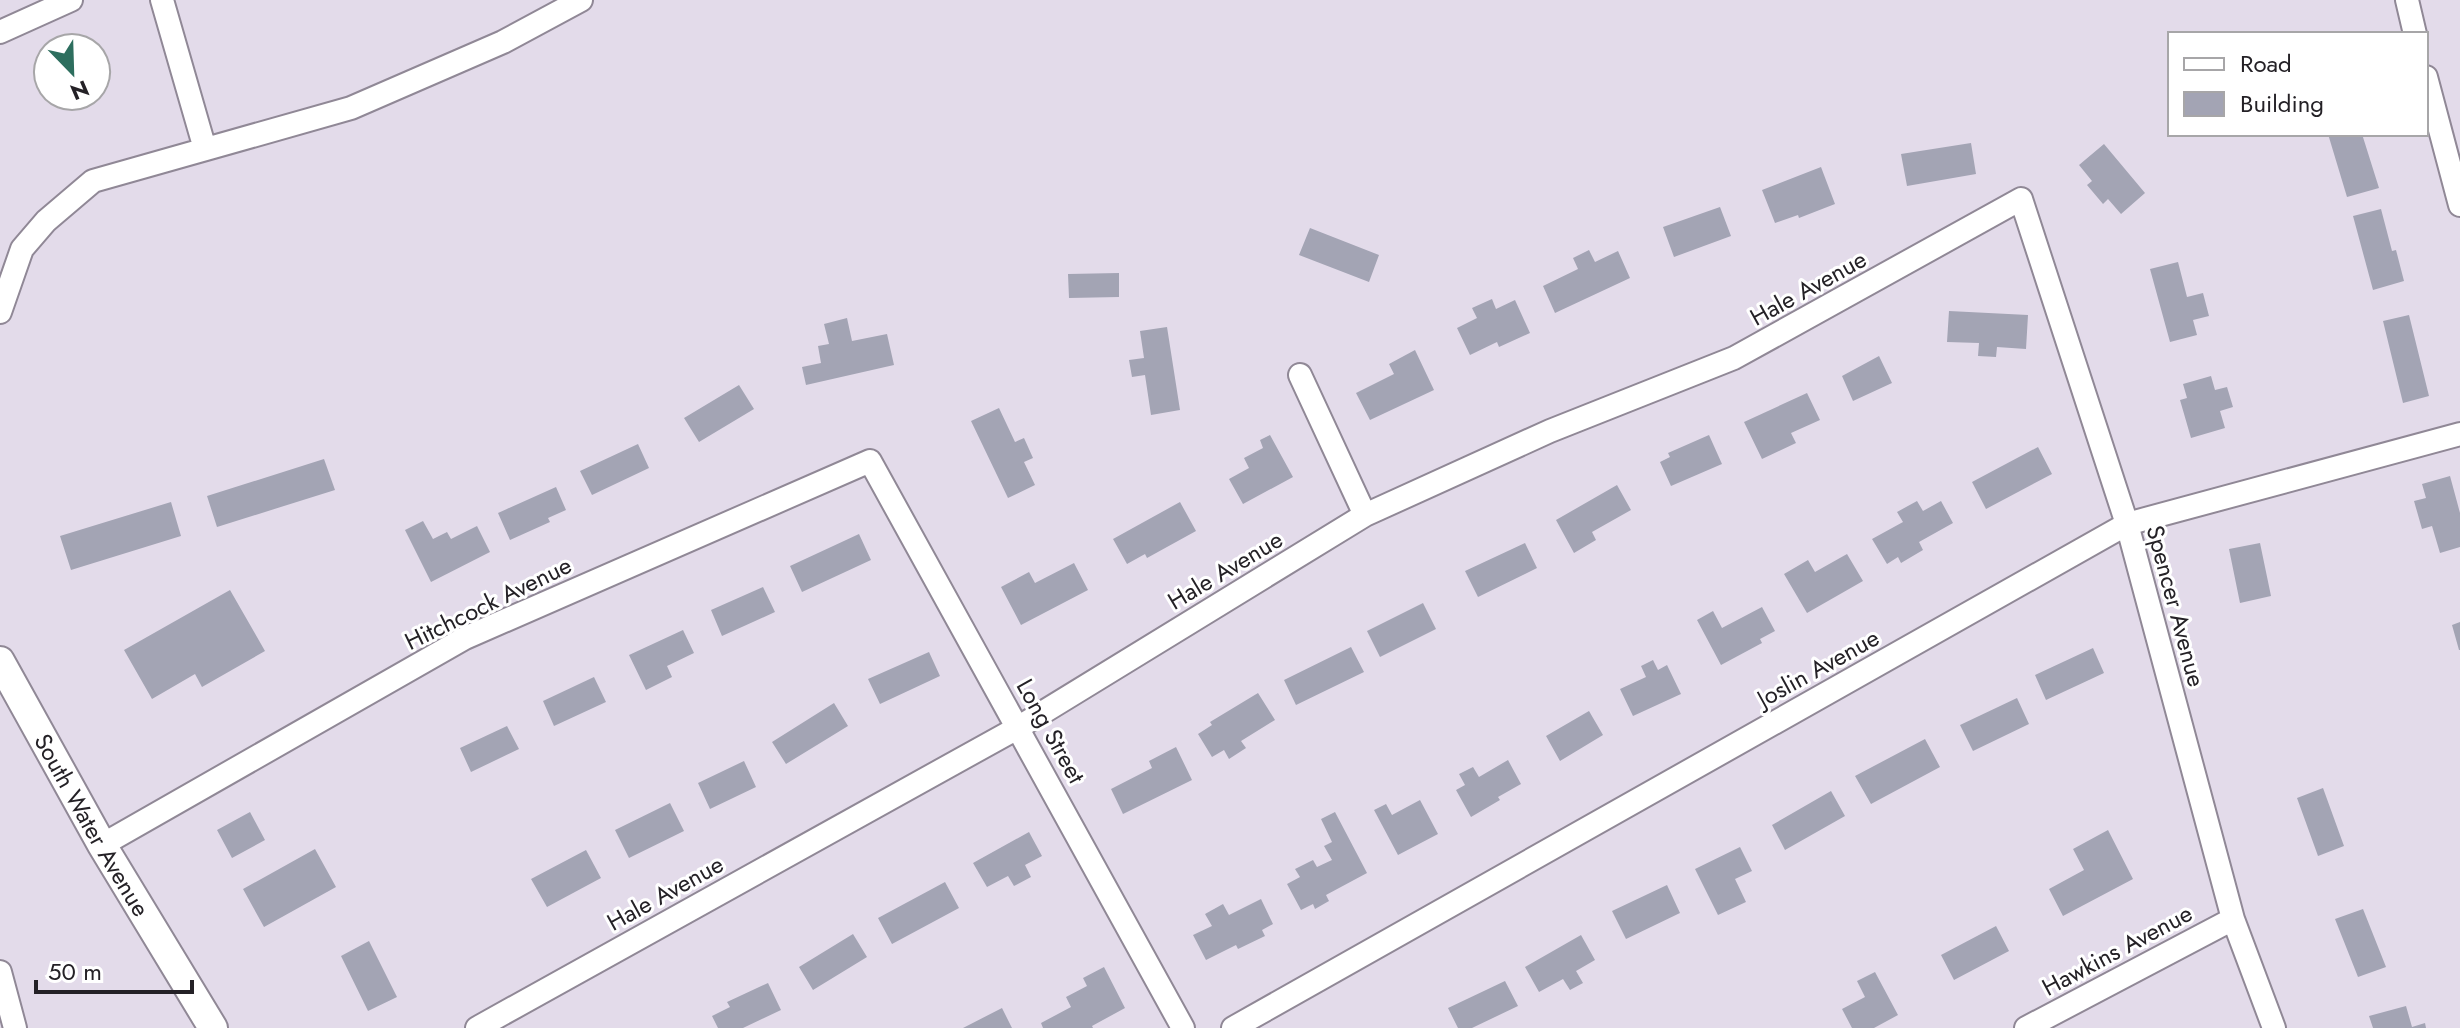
<svg xmlns="http://www.w3.org/2000/svg" width="2460" height="1028" font-family="Jost,sans-serif">
  <rect width="100%" height="100%" fill="#e3dbea"/>
  <path fill="#a3a4b4" d="M 2328,134 L 2362,134 L 2379,188 L 2347,197 Z
    M 1971,143 L 1976,174 L 1907,186 L 1901,154 Z
    M 2104,144 L 2145,193 L 2121,214 L 2108,199 L 2103,204 L 2087,185 L 2092,181 L 2079,165 Z
    M 1821,167 L 1835,204 L 1799,218 L 1798,215 L 1775,223 L 1762,190 Z
    M 1720,207 L 1731,236 L 1674,257 L 1663,227 Z
    M 2381,209 L 2392,251 L 2396,250 L 2404,281 L 2373,290 L 2353,216 Z
    M 1310,228 L 1379,255 L 1369,282 L 1299,255 Z
    M 1589,250 L 1595,262 L 1618,251 L 1630,278 L 1555,313 L 1543,286 L 1578,269 L 1573,258 Z
    M 2178,262 L 2187,297 L 2203,293 L 2209,316 L 2193,320 L 2197,335 L 2170,342 L 2150,269 Z
    M 1119,273 L 1119,297 L 1069,298 L 1068,274 Z
    M 1492,299 L 1496,309 L 1515,300 L 1530,333 L 1499,347 L 1497,342 L 1470,355 L 1457,328 L 1477,318 L 1472,308 Z
    M 1949,311 L 2028,315 L 2026,349 L 1997,347 L 1996,357 L 1978,356 L 1979,343 L 1947,342 Z
    M 2409,315 L 2429,396 L 2403,403 L 2383,321 Z
    M 847,318 L 852,341 L 887,334 L 894,365 L 806,385 L 802,367 L 821,363 L 818,346 L 829,344 L 824,324 Z
    M 1167,327 L 1180,410 L 1151,415 L 1145,375 L 1132,377 L 1129,360 L 1144,358 L 1140,331 Z
    M 1415,350 L 1434,390 L 1370,420 L 1356,393 L 1394,374 L 1389,364 Z
    M 1879,356 L 1892,383 L 1853,401 L 1842,376 Z
    M 2211,376 L 2215,390 L 2227,387 L 2233,407 L 2220,411 L 2225,428 L 2191,438 L 2180,400 L 2187,398 L 2183,384 Z
    M 739,385 L 754,409 L 699,442 L 684,418 Z
    M 1807,393 L 1820,420 L 1791,433 L 1796,443 L 1762,459 L 1744,422 Z
    M 999,408 L 1015,442 L 1024,438 L 1033,458 L 1024,462 L 1035,485 L 1008,498 L 971,421 Z
    M 1270,435 L 1293,477 L 1243,504 L 1229,479 L 1249,468 L 1244,458 L 1263,448 L 1260,440 Z
    M 1709,435 L 1722,464 L 1671,486 L 1660,462 L 1670,457 L 1668,453 Z
    M 638,444 L 649,468 L 592,495 L 580,471 Z
    M 2038,447 L 2052,474 L 1986,509 L 1972,482 Z
    M 324,459 L 335,490 L 217,527 L 207,496 Z
    M 2450,476 L 2460,513 L 2460,547 L 2440,553 L 2432,526 L 2422,529 L 2414,501 L 2426,498 L 2422,484 Z
    M 1617,485 L 1631,510 L 1592,532 L 1596,540 L 1574,553 L 1556,520 Z
    M 556,487 L 566,510 L 548,518 L 550,522 L 510,540 L 498,513 Z
    M 1917,501 L 1923,511 L 1941,501 L 1953,523 L 1919,542 L 1923,550 L 1901,563 L 1898,557 L 1887,564 L 1872,539 L 1903,522 L 1897,512 Z
    M 171,502 L 181,536 L 71,570 L 60,536 Z
    M 1180,502 L 1196,531 L 1147,558 L 1145,554 L 1127,564 L 1113,539 Z
    M 423,521 L 433,539 L 447,532 L 451,539 L 477,526 L 490,552 L 431,582 L 405,530 Z
    M 859,534 L 871,560 L 802,592 L 790,566 Z
    M 1525,543 L 1537,568 L 1478,597 L 1465,571 Z
    M 2260,543 L 2271,596 L 2240,603 L 2229,549 Z
    M 1847,554 L 1863,581 L 1807,613 L 1784,574 L 1808,560 L 1815,572 Z
    M 1074,563 L 1088,590 L 1021,625 L 1001,587 L 1029,572 L 1035,583 Z
    M 763,587 L 775,612 L 722,636 L 711,610 Z
    M 230,590 L 265,651 L 202,687 L 195,674 L 152,699 L 124,650 Z
    M 1423,603 L 1436,629 L 1380,657 L 1367,631 Z
    M 1762,607 L 1775,631 L 1760,639 L 1762,643 L 1721,665 L 1697,620 L 1713,611 L 1722,628 Z
    M 2460,622 L 2460,650 L 2459,650 L 2452,625 Z
    M 683,630 L 694,653 L 667,666 L 672,677 L 646,690 L 629,655 Z
    M 1351,647 L 1364,672 L 1296,705 L 1284,680 Z
    M 2093,648 L 2104,673 L 2046,700 L 2035,675 Z
    M 929,652 L 940,676 L 880,704 L 868,679 Z
    M 1653,660 L 1658,670 L 1667,665 L 1681,694 L 1633,716 L 1620,689 L 1646,677 L 1641,666 Z
    M 594,677 L 606,702 L 554,726 L 543,701 Z
    M 1258,693 L 1275,720 L 1241,741 L 1246,748 L 1229,759 L 1224,750 L 1212,757 L 1198,734 L 1212,725 L 1210,722 Z
    M 2017,698 L 2029,724 L 1973,751 L 1960,725 Z
    M 834,703 L 848,726 L 786,764 L 772,742 Z
    M 1589,711 L 1603,735 L 1560,761 L 1546,736 Z
    M 507,726 L 519,749 L 471,772 L 460,748 Z
    M 1925,739 L 1940,767 L 1871,804 L 1855,776 Z
    M 1176,747 L 1192,780 L 1123,814 L 1111,789 L 1152,768 L 1149,761 Z
    M 1508,760 L 1521,784 L 1498,797 L 1500,800 L 1471,817 L 1456,790 L 1465,785 L 1459,774 L 1473,767 L 1479,777 Z
    M 744,761 L 756,787 L 710,809 L 698,783 Z
    M 2323,788 L 2344,846 L 2318,856 L 2297,798 Z
    M 1831,791 L 1845,816 L 1785,850 L 1772,825 Z
    M 1420,800 L 1438,834 L 1398,855 L 1374,810 L 1386,804 L 1392,815 Z
    M 670,803 L 684,831 L 629,858 L 615,830 Z
    M 250,812 L 265,840 L 232,858 L 217,830 Z
    M 1335,812 L 1367,873 L 1326,895 L 1329,901 L 1315,909 L 1313,904 L 1301,910 L 1287,884 L 1300,877 L 1295,869 L 1313,860 L 1317,867 L 1332,860 L 1324,846 L 1332,842 L 1321,819 Z
    M 2108,830 L 2133,879 L 2063,916 L 2049,889 L 2084,870 L 2073,849 Z
    M 1029,832 L 1042,856 L 1025,865 L 1031,877 L 1014,886 L 1008,876 L 987,887 L 973,863 Z
    M 1740,847 L 1752,871 L 1735,879 L 1746,902 L 1718,915 L 1695,869 Z
    M 315,849 L 336,887 L 264,927 L 243,889 Z
    M 586,850 L 601,878 L 547,907 L 531,879 Z
    M 945,882 L 959,908 L 892,944 L 878,918 Z
    M 1667,885 L 1680,913 L 1626,939 L 1612,911 Z
    M 1261,899 L 1273,924 L 1262,930 L 1265,936 L 1238,949 L 1236,945 L 1206,960 L 1193,935 L 1212,926 L 1205,914 L 1223,904 L 1229,915 Z
    M 2363,909 L 2386,967 L 2358,977 L 2335,919 Z
    M 1996,926 L 2009,951 L 1954,980 L 1941,955 Z
    M 853,934 L 867,957 L 813,990 L 799,967 Z
    M 1581,935 L 1595,960 L 1576,971 L 1583,983 L 1570,990 L 1563,979 L 1539,992 L 1525,967 Z
    M 369,941 L 397,997 L 368,1011 L 341,956 Z
    M 1104,967 L 1125,1008 L 1092,1026 L 1093,1028 L 1043,1028 L 1041,1023 L 1071,1007 L 1066,997 L 1087,986 L 1083,978 Z
    M 1875,972 L 1898,1015 L 1874,1028 L 1852,1028 L 1842,1009 L 1865,997 L 1857,981 Z
    M 1505,981 L 1518,1006 L 1472,1028 L 1458,1028 L 1448,1008 Z
    M 768,983 L 781,1010 L 743,1028 L 718,1028 L 712,1016 L 730,1007 L 727,1002 Z
    M 2406,1006 L 2412,1027 L 2425,1023 L 2426,1028 L 2373,1028 L 2369,1016 Z
    M 1002,1008 L 1012,1028 L 963,1028 Z"/>
  <g fill="none" stroke-linecap="round" stroke-linejoin="round">
    <g stroke="#908896" stroke-width="26">
      <path id="minor" d="M 162,0 L 205,149
        M 2407,0 L 2415,34
        M 0,32 L 71,0
        M 2426,77 L 2460,205
        M 0,312 L 22,249 L 46,221 L 93,181 L 351,108 L 503,42 L 581,0
        M 1300,375 L 1365,515
        M 102,845 L 465,638 L 870,461 L 1183,1028
        M 0,972 L 15,1028
        M 477,1028 L 1019,727 L 1365,515 L 1550,431 L 1734,358 L 2021,199 L 2127,524 L 2233,919 L 2274,1028
        M 1233,1028 L 2127,524 L 2460,434
        M 2026,1028 L 2233,919"/>
    </g>
    <g stroke="#908896" stroke-width="32">
      <g id="major">
        <path id="s1" d="M 0,661 L 102,845 L 213,1028"/>
      </g>
    </g>
    <use href="#minor" stroke="#fff" stroke-width="22"/>
    <use href="#major" stroke="#fff" stroke-width="28"/>
  </g>
  <g text-anchor="middle" dominant-baseline="central" stroke-width="6" stroke-linejoin="round" paint-order="stroke">
    <g font-size="24" fill="#242126" stroke="#fff">
      <text transform="translate(1808 288) rotate(-29)">Hale Avenue</text>
      <text transform="translate(1225 570) rotate(-31)">Hale Avenue</text>
      <text transform="translate(488 603) rotate(-26)">Hitchcock Avenue</text>
      <text transform="translate(2176 606) rotate(75)">Spencer Avenue</text>
      <text transform="translate(1818 668) rotate(-29)">Joslin Avenue</text>
      <text transform="translate(1051 731) rotate(61)">Long Street</text>
      <text stroke="none"><textPath href="#s1" startOffset="188">South Water Avenue</textPath></text>
      <text transform="translate(665 893) rotate(-29)">Hale Avenue</text>
      <text transform="translate(2117 950) rotate(-28)">Hawkins Avenue</text>
    </g>
  </g>
  <rect x="2168" y="32" width="260" height="104" fill="#ffffff" stroke="#a7a6a8" stroke-width="2"/>
  <rect x="2184" y="58" width="40" height="12" fill="#ffffff" stroke="#a7a6a8" stroke-width="2"/>
  <text x="2240" y="72" font-size="24" fill="#242126">Road</text>
  <rect x="2184" y="92" width="40" height="24" fill="#a3a4b4" stroke="#a7a6a8" stroke-width="2"/>
  <text x="2240" y="112" font-size="24" fill="#242126">Building</text>
  <g transform="translate(72 72) rotate(157)"><circle r="38" fill="#ffffff" stroke="#a7a6a8" stroke-width="2"/>
  <path d="M0-6L14 30L0 20L-14 30Z" fill="#2d6e5e"/>
  <text y="-12" font-size="22" font-weight="bold" text-anchor="middle" fill="#242126">N</text>
  </g>
  <path d="M36 980v12h156v-12" fill="none" stroke="#242126" stroke-width="4"/>
  <text x="48" y="980" font-size="24" fill="#242126" stroke="#ffffff" stroke-width="6" paint-order="stroke">50 m</text>
</svg>
